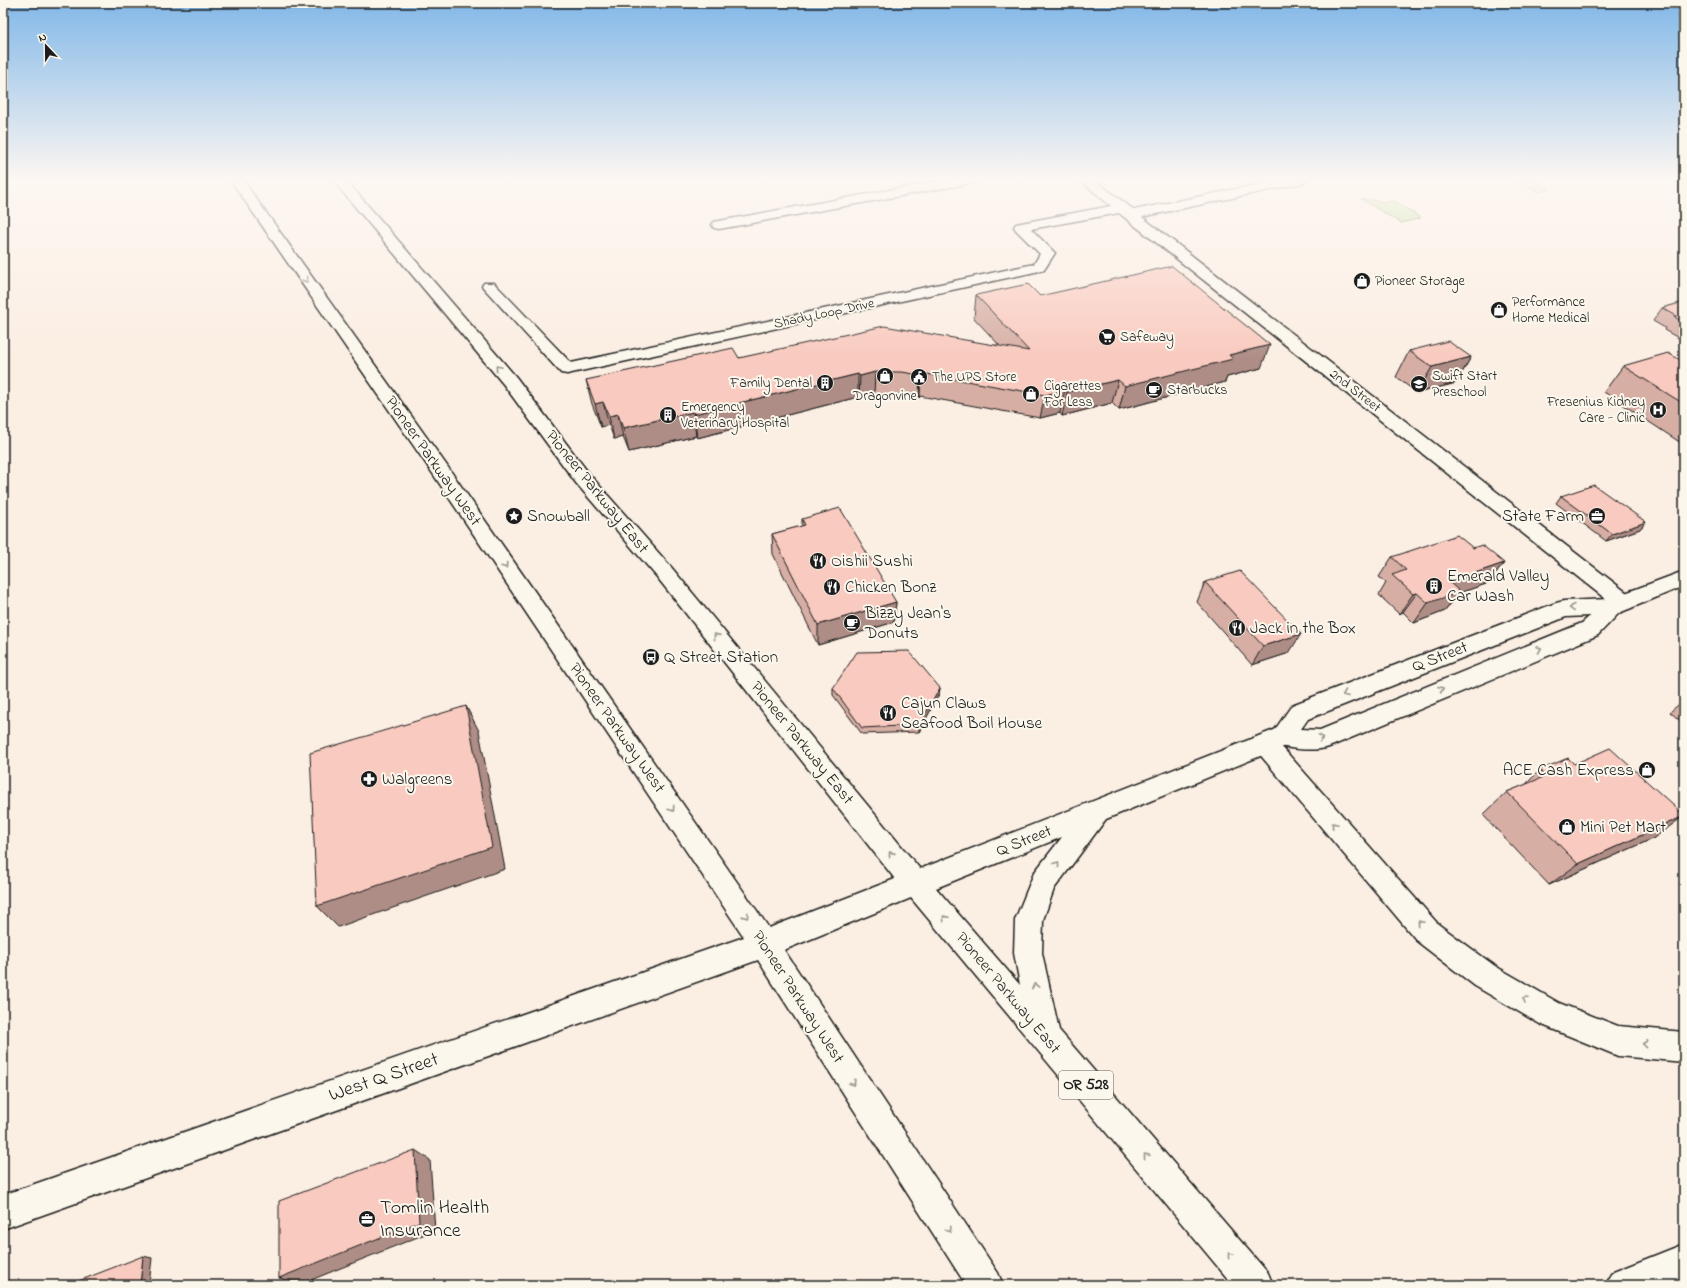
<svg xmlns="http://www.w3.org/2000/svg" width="1687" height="1288" font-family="'Indie Flower',sans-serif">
  <rect width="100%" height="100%" fill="#fbeee3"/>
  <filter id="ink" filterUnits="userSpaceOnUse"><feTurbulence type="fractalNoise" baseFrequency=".025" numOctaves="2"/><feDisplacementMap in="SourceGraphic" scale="8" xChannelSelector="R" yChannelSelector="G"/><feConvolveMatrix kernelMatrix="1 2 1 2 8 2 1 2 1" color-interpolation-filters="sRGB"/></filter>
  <g filter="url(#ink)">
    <path fill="#bbde98" stroke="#6c7d5a" d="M 1516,179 L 1529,179 L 1550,189 L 1539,192 Z
      M 1361,199 L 1386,202 L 1394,201 L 1421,218 L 1401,223 Z"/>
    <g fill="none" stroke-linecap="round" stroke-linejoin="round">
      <g stroke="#1c1c1c" stroke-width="3">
        <path id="street" d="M 951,179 L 978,179 L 972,183 L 719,229 L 714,228 L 712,225 L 714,222 L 719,221 Z
          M 1079,179 L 1093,179 L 1134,210 L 1284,179 L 1309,179 L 1303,183 L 1142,217 L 1631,596 L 1635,602 L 1631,608 L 1624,610 L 1617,608 L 1119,213 L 1031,229 L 1055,253 L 1044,270 L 567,374 L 561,373 L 482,286 L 484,283 L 494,283 L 571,363 L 1034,264 L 1040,254 L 1016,230 L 1014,227 L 1016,224 L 1111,206 Z"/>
      </g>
      <g stroke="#1c1c1c" stroke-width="3">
        <path id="secondary" d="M 1684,571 L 1684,586 L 1619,613 L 1598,635 L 1329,747 C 1314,752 1289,749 1274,744 L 1270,737 L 1292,705 L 1556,603 L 1564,601 L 1609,599 ZM 1590,616 L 1582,623 L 1320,730 L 1301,729 L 1308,719 L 1566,617 Z"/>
      </g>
      <g stroke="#1c1c1c" stroke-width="3">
        <path id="primary" d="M 230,179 L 242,179 L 445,463 L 769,928 L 895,879 L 657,577 L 576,483 L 504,385 L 332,179 L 345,179 L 516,377 L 590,475 L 671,567 L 920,869 L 1274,730 L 1282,727 L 1290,730 L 1294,737 L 1290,744 L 1106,819 L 1054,889 L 1043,920 L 1042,953 L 1059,1030 L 1268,1273 L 1273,1285 L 1233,1285 L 911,898 L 784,950 L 998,1273 L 1003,1285 L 966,1285 L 758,960 L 3,1229 L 3,1195 L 744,937 L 431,471 ZM 1062,837 L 1034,873 L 1015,920 L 1014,953 L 1020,985 L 936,888 Z"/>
      </g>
      <g stroke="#1c1c1c" stroke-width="3">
        <path id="highway" d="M 1265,734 L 1273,737 L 1438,924 L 1495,966 L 1559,1003 L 1618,1026 L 1684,1032 L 1684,1062 L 1618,1056 L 1540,1024 L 1475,986 L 1418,942 L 1257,751 L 1253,744 L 1257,737 Z
          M 1684,1244 L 1684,1278 L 1667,1285 L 1606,1285 L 1611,1273 Z"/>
      </g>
      <use href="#street" fill="#fbf7ec" fill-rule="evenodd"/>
      <use href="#secondary" fill="#fbf7ec" fill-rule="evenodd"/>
      <use href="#primary" fill="#fbf7ec" fill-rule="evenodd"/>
      <use href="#highway" fill="#fbf7ec" fill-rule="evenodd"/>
    </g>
    <path fill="#d6aea4" stroke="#1c1c1c" d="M 976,295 L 1040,296 L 1261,368 L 1227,377 L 1225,382 L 1119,410 L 1112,403 L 1062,416 L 1060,413 L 1040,418 L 920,396 L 919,398 L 901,395 L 874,396 L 859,399 L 858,397 L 697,438 L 696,436 L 629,452 L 623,437 L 614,439 L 609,425 L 601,427 L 592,404 L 586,380 L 739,358 L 999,345 L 974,318 Z
      M 1684,302 L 1684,341 L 1664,330 L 1665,328 L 1653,321 L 1662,308 Z
      M 1409,351 L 1471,357 L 1456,383 L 1417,393 L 1396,377 Z
      M 1684,362 L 1684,445 L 1604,392 L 1623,366 Z
      M 1561,496 L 1646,522 L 1640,529 L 1606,541 L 1556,503 Z
      M 802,519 L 896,602 L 894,622 L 818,645 L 773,554 L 772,534 L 802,526 Z
      M 1473,548 L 1504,563 L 1489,583 L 1459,593 L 1445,611 L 1414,623 L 1403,612 L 1399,614 L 1379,595 L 1386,583 L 1379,577 L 1392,557 Z
      M 1205,582 L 1289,653 L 1252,665 L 1197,602 Z
      M 833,688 L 940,688 L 939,694 L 919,732 L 862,734 L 833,695 Z
      M 1684,700 L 1684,724 L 1670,712 Z
      M 1540,770 L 1654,838 L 1549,885 L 1483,815 L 1507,792 L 1525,785 Z"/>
    <path fill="#ae8d86" stroke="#1c1c1c" d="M 1270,345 L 1261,368 L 1227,377 L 1225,382 L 1119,410 L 1125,386 L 1229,355 Z
      M 1471,357 L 1456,383 L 1417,393 L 1432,367 Z
      M 875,372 L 874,396 L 859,399 L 860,376 Z
      M 921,373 L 920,396 L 919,398 L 920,375 Z
      M 858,374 L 858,397 L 697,438 L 694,414 Z
      M 1118,380 L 1112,403 L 1062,416 L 1067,392 Z
      M 1065,390 L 1060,413 L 1040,418 L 1045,395 Z
      M 603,402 L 609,425 L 601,427 L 595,404 Z
      M 693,412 L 696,436 L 629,452 L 623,428 Z
      M 618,414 L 623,437 L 614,439 L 609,416 Z
      M 1646,522 L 1640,529 L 1606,541 L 1612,534 Z
      M 1504,563 L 1489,583 L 1459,593 L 1445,611 L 1414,623 L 1428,603 L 1449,582 Z
      M 1417,593 L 1403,612 L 1399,614 L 1413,594 Z
      M 896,602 L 894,622 L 818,645 L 818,625 Z
      M 1301,634 L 1289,653 L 1252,665 L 1263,646 Z
      M 940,688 L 939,694 L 919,732 L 919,725 Z
      M 466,706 L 479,731 L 505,869 L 338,927 L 317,906 Z
      M 1684,816 L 1654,838 L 1549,885 L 1578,864 Z
      M 415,1150 L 430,1160 L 435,1230 L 301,1284 L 279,1278 Z
      M 143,1256 L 152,1258 L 149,1285 L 140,1285 Z"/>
    <path fill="#f9cabf" stroke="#1c1c1c" d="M 1172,266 L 1270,345 L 1229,355 L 1233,359 L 1125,386 L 1118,380 L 1067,392 L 1065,390 L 1045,395 L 921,373 L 920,375 L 902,372 L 875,372 L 860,376 L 858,374 L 694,414 L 693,412 L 623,428 L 618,414 L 609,416 L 603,402 L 595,404 L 586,380 L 733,348 L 739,358 L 884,326 L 1029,351 L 976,295 L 1028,284 L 1040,296 Z
      M 1684,302 L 1684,322 L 1674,317 L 1677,316 L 1662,308 Z
      M 1448,341 L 1471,357 L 1432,367 L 1409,351 Z
      M 1668,353 L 1684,362 L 1684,404 L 1623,366 Z
      M 1594,485 L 1646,522 L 1612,534 L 1561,496 Z
      M 840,508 L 896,602 L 818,625 L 772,534 L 805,525 L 802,519 Z
      M 1457,535 L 1473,548 L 1482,545 L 1504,563 L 1449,582 L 1460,592 L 1428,603 L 1417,593 L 1413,594 L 1392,575 L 1406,570 L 1392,557 Z
      M 1240,571 L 1301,634 L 1263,646 L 1205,582 Z
      M 909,651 L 940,688 L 919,725 L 862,728 L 833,688 L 857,652 Z
      M 466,706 L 492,847 L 317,906 L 310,753 Z
      M 1610,748 L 1684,815 L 1684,816 L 1578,864 L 1507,792 L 1546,776 L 1540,770 L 1568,758 L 1574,764 Z
      M 415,1150 L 419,1222 L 279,1278 L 279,1201 Z
      M 143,1256 L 140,1285 L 75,1285 L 76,1282 Z"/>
    <defs><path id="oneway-chevron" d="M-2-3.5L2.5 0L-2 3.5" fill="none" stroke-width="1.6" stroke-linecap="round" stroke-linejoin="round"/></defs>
    <g stroke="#97948e">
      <use href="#oneway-chevron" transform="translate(306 280) rotate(55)"/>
      <use href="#oneway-chevron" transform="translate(498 368) rotate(-130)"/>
      <use href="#oneway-chevron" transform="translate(505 566) rotate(56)"/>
      <use href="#oneway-chevron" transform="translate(1572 608) rotate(178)"/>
      <use href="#oneway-chevron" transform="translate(716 636) rotate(-129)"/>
      <use href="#oneway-chevron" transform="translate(1539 649) rotate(-22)"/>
      <use href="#oneway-chevron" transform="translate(1441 689) rotate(-22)"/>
      <use href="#oneway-chevron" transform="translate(1345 694) rotate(159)"/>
      <use href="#oneway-chevron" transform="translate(1321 738) rotate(-10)"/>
      <use href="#oneway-chevron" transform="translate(672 809) rotate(56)"/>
      <use href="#oneway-chevron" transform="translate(1334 825) rotate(-131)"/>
      <use href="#oneway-chevron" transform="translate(891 854) rotate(-129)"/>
      <use href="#oneway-chevron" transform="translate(1057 864) rotate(-53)"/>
      <use href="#oneway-chevron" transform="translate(746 916) rotate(56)"/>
      <use href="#oneway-chevron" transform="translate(945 918) rotate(-131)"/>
      <use href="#oneway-chevron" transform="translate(1420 923) rotate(-131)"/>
      <use href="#oneway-chevron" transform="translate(1035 986) rotate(-102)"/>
      <use href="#oneway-chevron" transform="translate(1525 999) rotate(-150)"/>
      <use href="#oneway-chevron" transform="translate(1645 1044) rotate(-174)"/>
      <use href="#oneway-chevron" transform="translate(853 1083) rotate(57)"/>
      <use href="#oneway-chevron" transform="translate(1146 1156) rotate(-130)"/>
      <use href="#oneway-chevron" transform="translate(949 1230) rotate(57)"/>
      <use href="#oneway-chevron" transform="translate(1230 1255) rotate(-130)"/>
    </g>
  </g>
  <linearGradient id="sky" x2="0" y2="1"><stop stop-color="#83b8e8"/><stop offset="0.5" stop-color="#fdf7f2"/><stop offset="1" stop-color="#fdf7f2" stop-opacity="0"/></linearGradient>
  <rect width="1687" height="359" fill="url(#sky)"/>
  <defs>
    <g id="shop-disc" transform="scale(0.9)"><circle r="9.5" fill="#1c1c1c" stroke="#fbf7ec"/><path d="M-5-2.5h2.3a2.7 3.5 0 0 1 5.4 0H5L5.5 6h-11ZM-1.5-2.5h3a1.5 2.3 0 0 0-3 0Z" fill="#fff"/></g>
    <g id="supermarket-disc" transform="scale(0.9)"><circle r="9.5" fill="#1c1c1c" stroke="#fbf7ec"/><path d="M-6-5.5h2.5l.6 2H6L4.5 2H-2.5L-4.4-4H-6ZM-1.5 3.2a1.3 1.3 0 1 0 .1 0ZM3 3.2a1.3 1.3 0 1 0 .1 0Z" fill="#fff"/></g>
    <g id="civic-disc" transform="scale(0.9)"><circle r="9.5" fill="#1c1c1c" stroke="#fbf7ec"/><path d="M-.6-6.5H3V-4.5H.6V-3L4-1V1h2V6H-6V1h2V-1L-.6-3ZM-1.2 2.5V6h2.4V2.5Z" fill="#fff"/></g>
    <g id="building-disc" transform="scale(0.9)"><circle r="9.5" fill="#1c1c1c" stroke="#fbf7ec"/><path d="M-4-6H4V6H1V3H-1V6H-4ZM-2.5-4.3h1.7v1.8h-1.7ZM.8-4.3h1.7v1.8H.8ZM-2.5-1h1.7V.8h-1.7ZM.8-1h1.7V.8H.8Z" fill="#fff"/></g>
    <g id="school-disc" transform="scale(0.9)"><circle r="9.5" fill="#1c1c1c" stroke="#fbf7ec"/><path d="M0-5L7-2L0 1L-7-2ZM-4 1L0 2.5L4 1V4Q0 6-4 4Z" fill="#fff"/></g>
    <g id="cafe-disc" transform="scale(0.9)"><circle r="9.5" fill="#1c1c1c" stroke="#fbf7ec"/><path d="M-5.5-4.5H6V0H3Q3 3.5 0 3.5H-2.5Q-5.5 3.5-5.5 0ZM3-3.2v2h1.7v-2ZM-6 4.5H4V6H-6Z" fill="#fff"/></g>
    <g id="hospital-disc" transform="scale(0.9)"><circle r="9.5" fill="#1c1c1c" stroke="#fbf7ec"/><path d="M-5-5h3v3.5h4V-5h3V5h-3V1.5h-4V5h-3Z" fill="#fff"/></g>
    <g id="sight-disc" transform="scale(0.9)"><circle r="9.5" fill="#1c1c1c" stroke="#fbf7ec"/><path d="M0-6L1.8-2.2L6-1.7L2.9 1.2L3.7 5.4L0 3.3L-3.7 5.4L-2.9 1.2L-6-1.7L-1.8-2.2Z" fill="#fff"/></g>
    <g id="office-disc" transform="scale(0.9)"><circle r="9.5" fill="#1c1c1c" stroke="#fbf7ec"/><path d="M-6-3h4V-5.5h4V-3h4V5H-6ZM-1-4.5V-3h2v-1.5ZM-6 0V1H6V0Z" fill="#fff"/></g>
    <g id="restaurant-disc" transform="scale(0.9)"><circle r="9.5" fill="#1c1c1c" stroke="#fbf7ec"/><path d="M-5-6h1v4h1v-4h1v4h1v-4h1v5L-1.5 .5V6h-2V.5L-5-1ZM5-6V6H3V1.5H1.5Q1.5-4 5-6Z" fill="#fff"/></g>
    <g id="bus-disc" transform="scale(0.9)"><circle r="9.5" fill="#1c1c1c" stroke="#fbf7ec"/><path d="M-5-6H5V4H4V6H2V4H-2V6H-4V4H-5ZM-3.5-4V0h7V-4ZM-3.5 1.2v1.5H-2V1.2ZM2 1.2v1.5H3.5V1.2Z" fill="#fff"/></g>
    <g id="pharmacy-disc" transform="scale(0.9)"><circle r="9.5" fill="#1c1c1c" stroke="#fbf7ec"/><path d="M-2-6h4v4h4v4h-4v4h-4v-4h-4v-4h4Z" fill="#fff"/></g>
  </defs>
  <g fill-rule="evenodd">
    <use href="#shop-disc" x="1362" y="281"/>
    <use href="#shop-disc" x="1499" y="310"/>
    <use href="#supermarket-disc" x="1107" y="337"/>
    <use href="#shop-disc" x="885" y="376"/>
    <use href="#civic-disc" x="919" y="377"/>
    <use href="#building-disc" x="825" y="383"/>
    <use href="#school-disc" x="1419" y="384"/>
    <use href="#cafe-disc" x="1154" y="390"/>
    <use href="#shop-disc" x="1031" y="394"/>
    <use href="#hospital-disc" x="1658" y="410"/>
    <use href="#building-disc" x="668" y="415"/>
    <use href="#sight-disc" x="514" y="516"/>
    <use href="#office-disc" x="1597" y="516"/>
    <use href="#restaurant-disc" x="818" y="561"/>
    <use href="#building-disc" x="1434" y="586"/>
    <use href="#restaurant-disc" x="832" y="587"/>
    <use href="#cafe-disc" x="852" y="623"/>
    <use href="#restaurant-disc" x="1237" y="628"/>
    <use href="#bus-disc" x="651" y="657"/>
    <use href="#restaurant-disc" x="888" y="713"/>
    <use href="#shop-disc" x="1647" y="770"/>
    <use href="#pharmacy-disc" x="369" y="779"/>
    <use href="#shop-disc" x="1567" y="827"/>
    <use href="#office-disc" x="367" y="1219"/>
  </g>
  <g text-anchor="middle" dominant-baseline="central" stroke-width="4" stroke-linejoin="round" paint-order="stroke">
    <g font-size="14" fill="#1c1c1c" stroke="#fbf7ec" text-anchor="start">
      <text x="1375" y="281">Pioneer Storage</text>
      <text x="1512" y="302">Performance<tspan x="1512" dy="16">Home Medical</tspan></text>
      <text x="1120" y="337">Safeway</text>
      <text x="1432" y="376">Swift Start<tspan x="1432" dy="16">Preschool</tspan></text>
      <text x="932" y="377">The UPS Store</text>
      <text x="812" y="383" text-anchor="end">Family Dental</text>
      <text x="1044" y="386">Cigarettes<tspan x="1044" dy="16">For Less</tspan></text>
      <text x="1167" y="390">Starbucks</text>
      <text x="885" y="396" text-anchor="middle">Dragonvine</text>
      <text x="1645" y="402" text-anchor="end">Fresenius Kidney<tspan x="1645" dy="16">Care - Clinic</tspan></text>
      <text x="681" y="407">Emergency<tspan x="681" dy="16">Veterinary Hospital</tspan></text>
    </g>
    <g font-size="14" fill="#1c1c1c" stroke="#fbf7ec">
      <text transform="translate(824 314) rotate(-12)">Shady Loop Drive</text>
      <text transform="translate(1355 391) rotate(38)">2nd Street</text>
    </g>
    <rect fill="#fbf7ec" stroke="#5f5e5a" stroke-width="1" x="1059" y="1071" width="54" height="28" rx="3"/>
    <g font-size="16" font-weight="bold" fill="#1c1c1c">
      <text x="1086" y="1085">OR 528</text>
    </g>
    <g font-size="17" fill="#1c1c1c" stroke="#fbf7ec">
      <text transform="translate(433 461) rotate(55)">Pioneer Parkway West</text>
      <text transform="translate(597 492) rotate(51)">Pioneer Parkway East</text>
      <text transform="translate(1440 657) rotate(-21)">Q Street</text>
      <text transform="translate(617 728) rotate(55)">Pioneer Parkway West</text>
      <text transform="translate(802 743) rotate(51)">Pioneer Parkway East</text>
      <text transform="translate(1024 841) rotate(-22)">Q Street</text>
      <text transform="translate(1008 993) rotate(50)">Pioneer Parkway East</text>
      <text transform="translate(798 997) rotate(57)">Pioneer Parkway West</text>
    </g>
    <g font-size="17" fill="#1c1c1c" stroke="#fbf7ec" text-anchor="start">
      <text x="527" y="516">Snowball</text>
      <text x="1584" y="516" text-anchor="end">State Farm</text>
      <text x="831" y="561">Oishii Sushi</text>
      <text x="1447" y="576">Emerald Valley<tspan x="1447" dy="20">Car Wash</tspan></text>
      <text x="845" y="587">Chicken Bonz</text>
      <text x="865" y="613">Bizzy Jean's<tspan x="865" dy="20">Donuts</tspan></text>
      <text x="1250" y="628">Jack in the Box</text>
      <text x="664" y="657">Q Street Station</text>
      <text x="901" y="703">Cajun Claws<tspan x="901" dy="20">Seafood Boil House</tspan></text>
      <text x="1634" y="770" text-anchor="end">ACE Cash Express</text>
      <text x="382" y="779">Walgreens</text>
      <text x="1580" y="827">Mini Pet Mart</text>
    </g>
    <g font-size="20" fill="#1c1c1c" stroke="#fbf7ec">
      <text transform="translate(384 1078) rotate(-19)">West Q Street</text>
    </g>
    <g font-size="20" fill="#1c1c1c" stroke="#fbf7ec" text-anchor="start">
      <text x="380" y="1208">Tomlin Health<tspan x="380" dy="23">Insurance</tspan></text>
    </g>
  </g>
  <rect width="1687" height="1288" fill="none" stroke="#fbf7ec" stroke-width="16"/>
  <rect x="8" y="8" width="1671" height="1272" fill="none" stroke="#1c1c1c" stroke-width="1.5" filter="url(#ink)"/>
  <g transform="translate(46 46) rotate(338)" stroke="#fbf7ec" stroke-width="3" paint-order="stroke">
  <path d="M0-3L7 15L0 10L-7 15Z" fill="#1c1c1c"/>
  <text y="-6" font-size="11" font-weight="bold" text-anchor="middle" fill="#1c1c1c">N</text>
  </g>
</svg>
